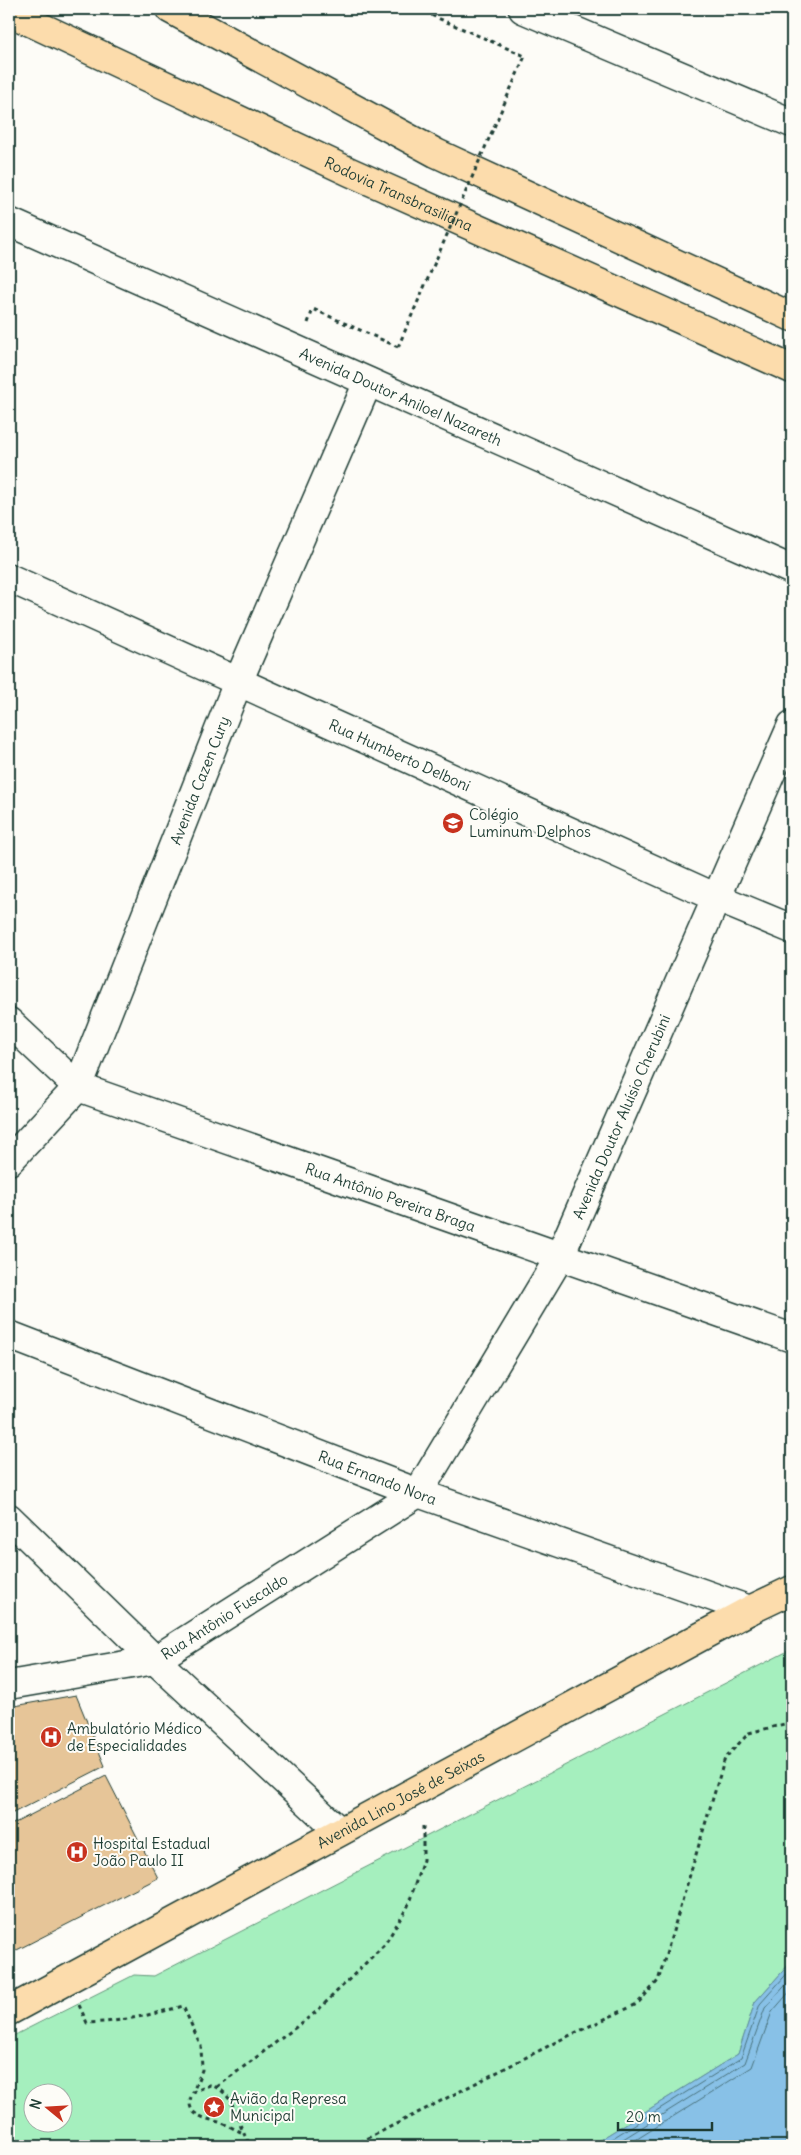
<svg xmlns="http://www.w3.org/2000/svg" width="801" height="2155" font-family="Delius,sans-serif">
  <rect width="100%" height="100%" fill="#fdfcf7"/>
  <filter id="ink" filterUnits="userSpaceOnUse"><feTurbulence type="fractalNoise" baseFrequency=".02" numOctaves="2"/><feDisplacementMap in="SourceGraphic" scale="10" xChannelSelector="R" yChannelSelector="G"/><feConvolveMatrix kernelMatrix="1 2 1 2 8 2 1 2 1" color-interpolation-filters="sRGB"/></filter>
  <g filter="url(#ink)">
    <path fill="#a5efbe" stroke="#629679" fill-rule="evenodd" d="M 792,1649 L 792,1961 L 755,2002 L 738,2054 L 590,2146 L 9,2146 L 9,2038 L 134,1975 L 154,1976 ZM 32,2092 L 62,2092 L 62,2122 L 32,2122 Z"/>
    <path fill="#88c1e7" stroke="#5e8c9f" d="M 792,1961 L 792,2146 L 590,2146 L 738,2054 L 755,2002 Z"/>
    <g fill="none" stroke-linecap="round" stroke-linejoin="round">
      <path stroke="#49727c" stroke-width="1" d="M 600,2146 L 741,2058 L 760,2004 L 792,1968
        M 612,2146 L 745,2063 L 765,2008 L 792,1978
        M 626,2146 L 752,2067 L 772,2012 L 792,1989"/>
    </g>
    <path fill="#e6c598" stroke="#1f3d34" d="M 76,1695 L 105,1766 L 9,1815 L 9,1707 Z
      M 106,1776 L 158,1878 L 9,1954 L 9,1826 Z"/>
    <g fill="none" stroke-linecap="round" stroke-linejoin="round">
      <g stroke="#1f3d34" stroke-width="31">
        <g id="street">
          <path d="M 523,9 L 792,123"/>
          <path id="s1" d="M 9,222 L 792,570"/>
          <path id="s2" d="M 9,578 L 717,898 L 792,929"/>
          <path id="s3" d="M 9,1022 L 78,1087 L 792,1338"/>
          <path id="s4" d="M 9,1161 L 78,1087 L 238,682 L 368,382"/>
          <path id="s5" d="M 9,1335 L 418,1493 L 750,1610"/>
          <path d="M 9,1518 L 155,1660 L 339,1831"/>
          <path id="s6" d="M 9,1685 L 155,1660 L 418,1493 L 559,1258 L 792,725"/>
        </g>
      </g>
      <g stroke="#1f3d34" stroke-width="31">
        <g id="primary">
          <path id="s7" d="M 9,2011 L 750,1610 L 792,1590"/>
        </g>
      </g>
      <g stroke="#1f3d34" stroke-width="31">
        <g id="highway">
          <path d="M 170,9 L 436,153 L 792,317"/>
          <path id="s8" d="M 9,12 L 350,172 L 792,369"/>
        </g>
      </g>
      <path stroke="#1f3d34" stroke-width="3" stroke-dasharray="4 4" stroke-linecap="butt" d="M 417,9 L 525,56
        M 308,323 L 313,309 L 398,347
        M 79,2005 L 87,2023 C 120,2022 151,2015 183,2006 L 201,2046 L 202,2070 L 193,2092
        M 217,2087 L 316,2012 L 385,1944 L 408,1906 L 423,1860 L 423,1822
        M 241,2132 C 234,2129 226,2124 219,2122 C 203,2118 182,2114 193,2092 L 210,2085 C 239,2093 234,2126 252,2146
        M 353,2146 L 562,2039 L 637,2004 L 658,1981 L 725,1758 L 749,1733 L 792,1722"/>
      <use href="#street" stroke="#fdfcf7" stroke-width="28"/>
      <use href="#primary" stroke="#fcdcac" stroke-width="28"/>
      <use href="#highway" stroke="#fcdcac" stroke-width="28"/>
      <path stroke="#1f3d34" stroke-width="3" stroke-dasharray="4 4" stroke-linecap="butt" d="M 398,347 L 525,56"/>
    </g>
  </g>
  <defs>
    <g id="school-disc" transform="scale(1.125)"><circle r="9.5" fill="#c8321e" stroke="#fdfcf7"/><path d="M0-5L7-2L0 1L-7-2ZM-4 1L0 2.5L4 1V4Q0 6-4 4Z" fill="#fff"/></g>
    <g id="hospital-disc" transform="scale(1.125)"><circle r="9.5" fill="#c8321e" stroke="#fdfcf7"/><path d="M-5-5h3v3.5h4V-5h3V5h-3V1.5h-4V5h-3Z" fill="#fff"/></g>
    <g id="sight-disc" transform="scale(1.125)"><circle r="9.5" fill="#c8321e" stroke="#fdfcf7"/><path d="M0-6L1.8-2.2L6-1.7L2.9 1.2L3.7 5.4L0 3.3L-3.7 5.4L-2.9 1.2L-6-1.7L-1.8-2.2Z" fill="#fff"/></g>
  </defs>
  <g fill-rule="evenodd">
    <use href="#school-disc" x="453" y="823"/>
    <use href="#hospital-disc" x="51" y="1737"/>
    <use href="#hospital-disc" x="77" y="1852"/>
    <use href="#sight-disc" x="214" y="2107"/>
  </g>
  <g text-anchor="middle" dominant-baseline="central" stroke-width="4" stroke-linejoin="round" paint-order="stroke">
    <g font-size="15" fill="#1f3d34" stroke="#fdfcf7">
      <text stroke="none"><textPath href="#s8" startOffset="430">Rodovia Transbrasiliana</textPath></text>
      <text stroke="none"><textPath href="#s1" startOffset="429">Avenida Doutor Aniloel Nazareth</textPath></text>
      <text stroke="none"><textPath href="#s2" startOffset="429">Rua Humberto Delboni</textPath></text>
      <text stroke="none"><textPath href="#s4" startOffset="431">Avenida Cazen Cury</textPath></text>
      <text stroke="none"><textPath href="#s6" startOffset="888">Avenida Doutor Aluísio Cherubini</textPath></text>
      <text stroke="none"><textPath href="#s3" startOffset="426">Rua Antônio Pereira Braga</textPath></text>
      <text stroke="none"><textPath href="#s5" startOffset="395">Rua Ernando Nora</textPath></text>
      <text stroke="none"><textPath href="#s6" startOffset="230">Rua Antônio Fuscaldo</textPath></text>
      <text stroke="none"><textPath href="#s7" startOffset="445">Avenida Lino José de Seixas</textPath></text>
    </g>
    <g font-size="15" fill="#1f3d34" stroke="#fdfcf7" text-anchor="start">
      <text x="469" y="814">Colégio<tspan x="469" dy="17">Luminum Delphos</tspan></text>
      <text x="67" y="1728">Ambulatório Médico<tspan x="67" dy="17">de Especialidades</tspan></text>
      <text x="93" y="1843">Hospital Estadual<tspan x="93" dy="17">João Paulo II</tspan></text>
      <text x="230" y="2098">Avião da Represa<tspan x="230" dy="17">Municipal</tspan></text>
    </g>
  </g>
  <rect width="801" height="2155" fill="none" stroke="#fdfcf7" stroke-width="30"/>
  <rect x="15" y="15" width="771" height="2125" fill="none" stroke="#1f3d34" stroke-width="2" filter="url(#ink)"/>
  <g transform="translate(48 2108) rotate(288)"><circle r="24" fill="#fdfcf7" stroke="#a4b0a9"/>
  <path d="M0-4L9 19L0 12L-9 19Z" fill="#c8321e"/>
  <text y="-8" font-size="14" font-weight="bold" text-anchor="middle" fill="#1f3d34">N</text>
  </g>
  <path d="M618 2122v8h94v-8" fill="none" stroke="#1f3d34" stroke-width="2.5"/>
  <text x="626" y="2122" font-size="15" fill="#1f3d34" stroke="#fdfcf7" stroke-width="4" paint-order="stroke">20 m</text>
</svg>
